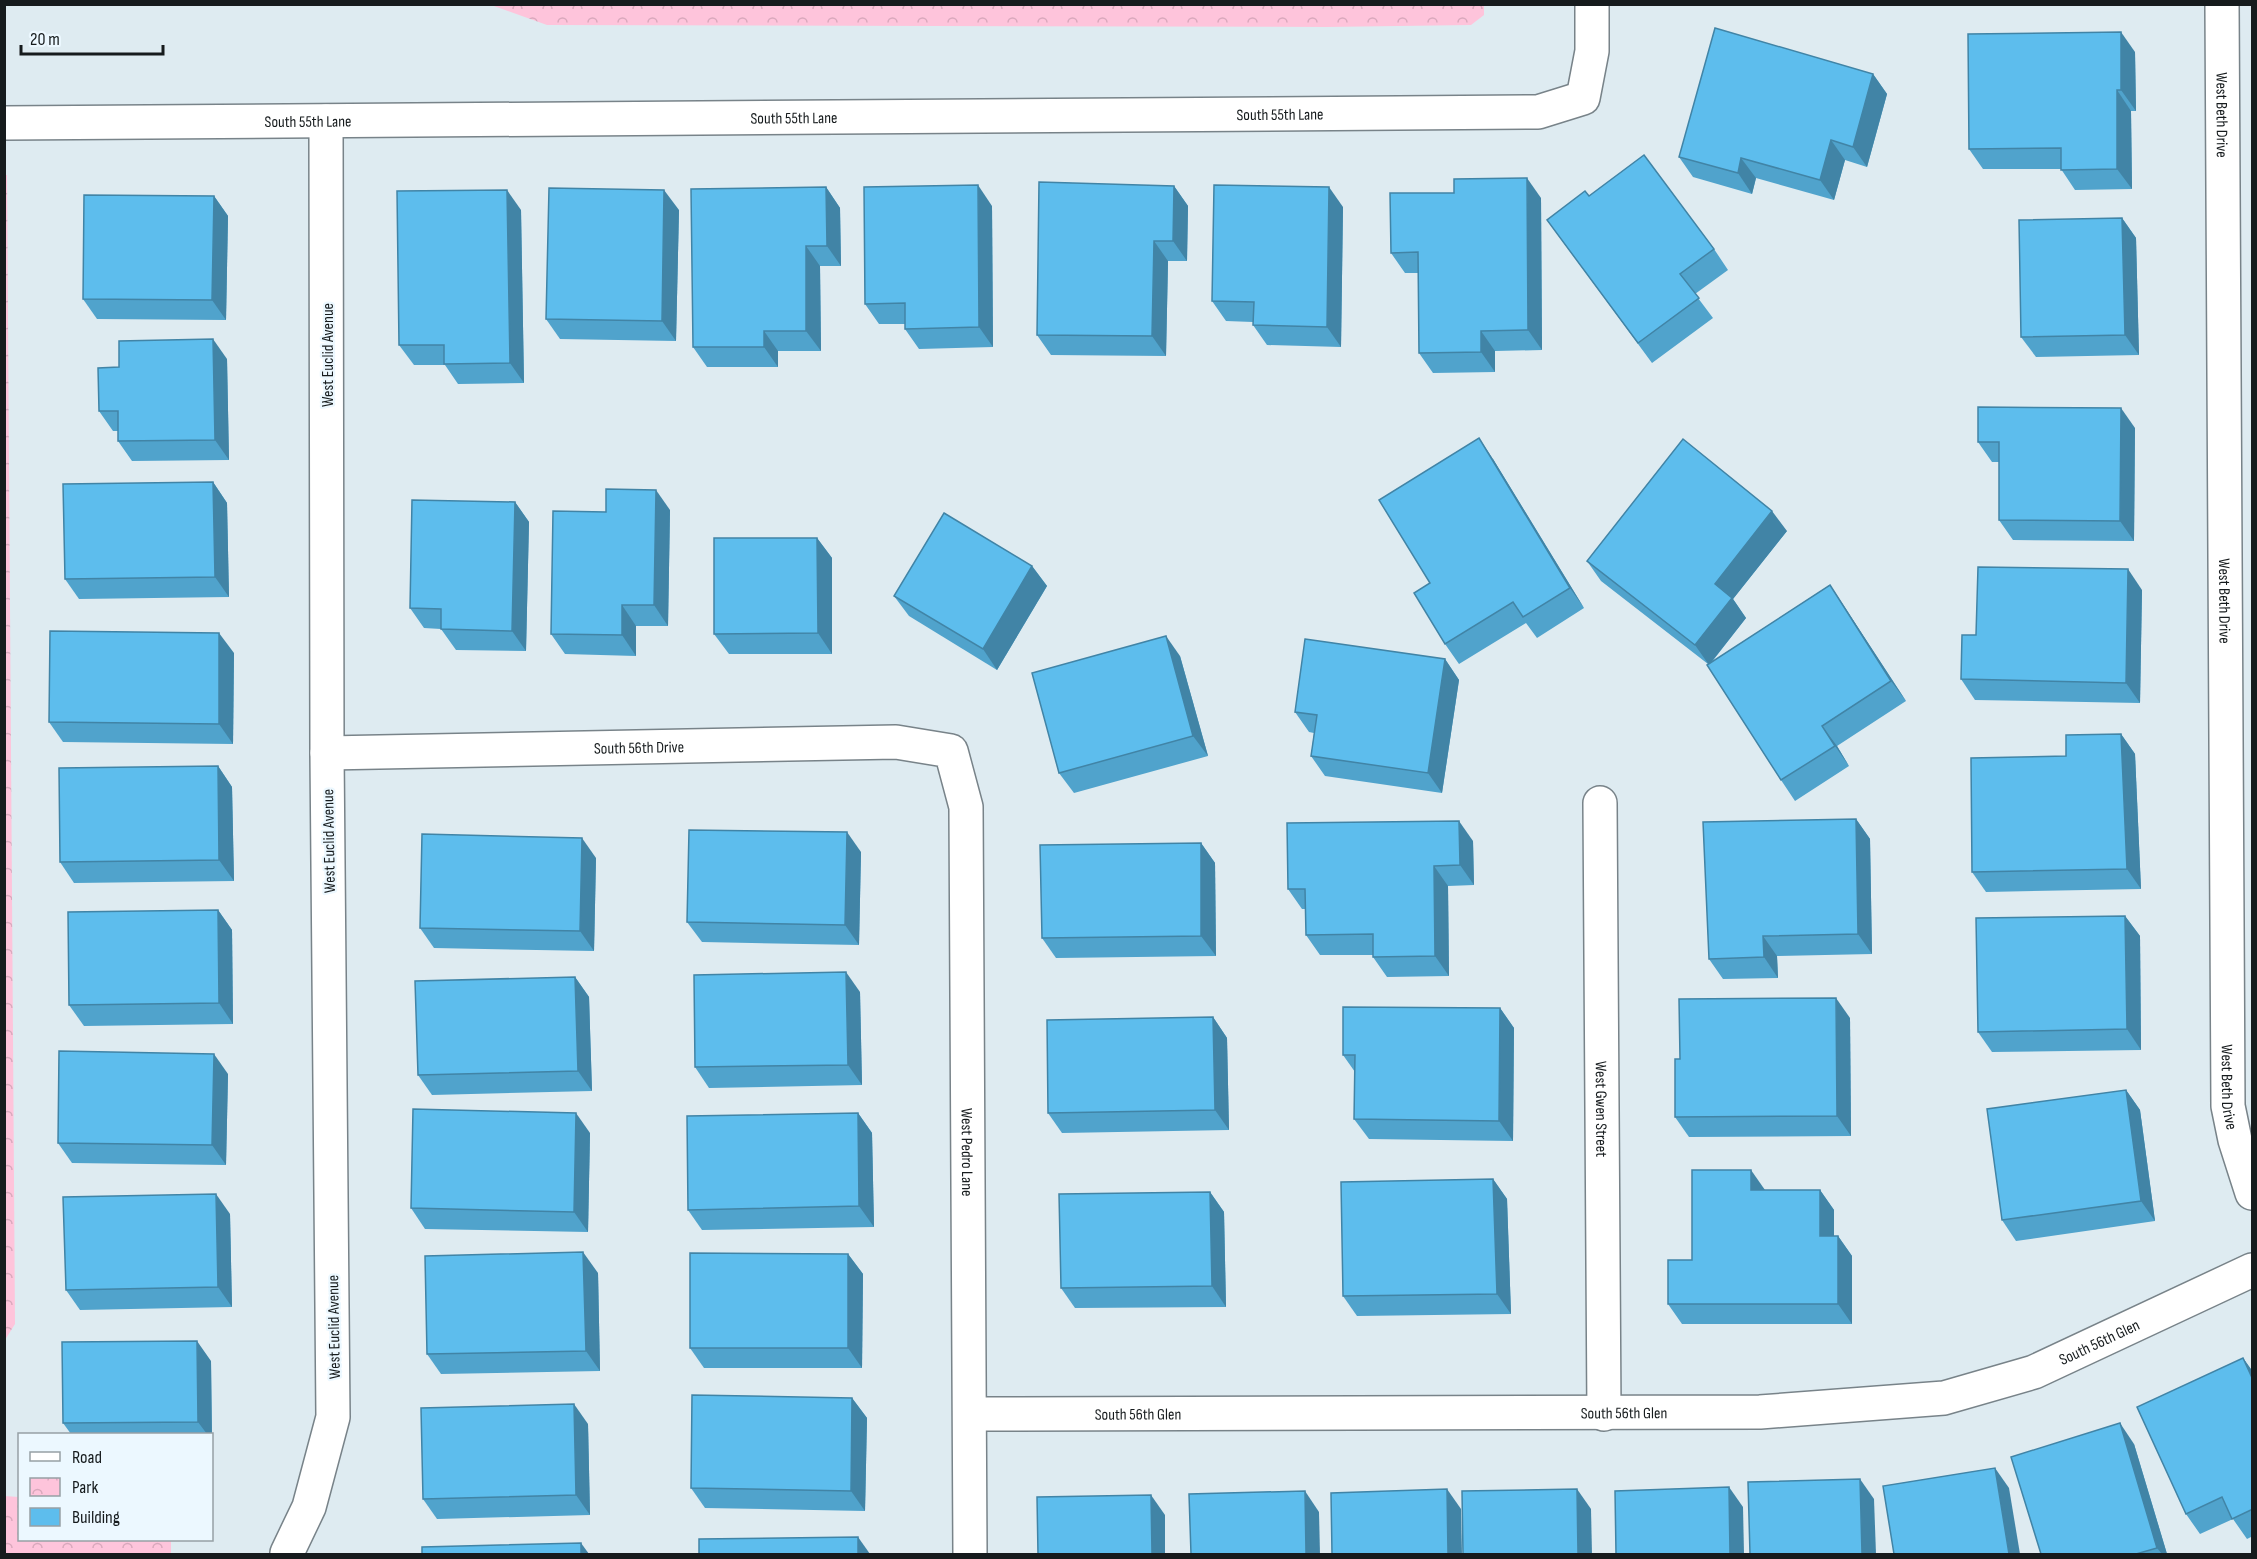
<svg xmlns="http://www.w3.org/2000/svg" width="2257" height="1559" font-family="'Sofia Sans Condensed',sans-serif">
<defs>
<pattern id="park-crowns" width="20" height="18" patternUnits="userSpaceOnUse" patternTransform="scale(1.5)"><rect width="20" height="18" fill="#fec4db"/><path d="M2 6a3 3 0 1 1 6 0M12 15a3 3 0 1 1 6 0" fill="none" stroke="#d9a8bc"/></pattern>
</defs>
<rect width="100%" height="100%" fill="#deebf1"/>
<g fill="url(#park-crowns)">
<path d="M1484 5V15L1471 25 1326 27 547 25 491 5Z"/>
<path d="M5 175H7L15 1324 5 1340Z"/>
<path d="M4 1496 19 1497 20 1540H171V1554H5Z"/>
</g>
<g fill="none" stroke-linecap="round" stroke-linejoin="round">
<g stroke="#788389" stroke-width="36">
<g id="street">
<path id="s1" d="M2222 4 2228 1106 2235 1140 2252 1193"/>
<path id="s2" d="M4 123 1538 112 1583 98 1592 51V4"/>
<path id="s3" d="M327 753 896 742 951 751 966 807 970 1554"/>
<path id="s4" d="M1600 803 1604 1414"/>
<path id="s5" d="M970 1414 1760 1412 1944 1398 2034 1372 2252 1270"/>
<path d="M287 1553 309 1507 333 1417 327 753 326 121"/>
</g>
</g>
<use href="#street" stroke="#fff" stroke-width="33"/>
</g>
<g fill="#50a3cc">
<path d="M2135 52 2136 111H2131L2132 189 2075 190 2061 169H1983L1969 149Z"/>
<path d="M1873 74 1887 94 1867 167 1845 160 1834 200 1756 178 1752 194 1693 177 1679 157Z"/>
<path d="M1174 186 1188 206 1187 261H1168L1166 356 1051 355 1037 335Z"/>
<path d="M826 187 840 208 841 266H820L821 351H778V367H707L693 347Z"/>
<path d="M214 196 228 216 226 320 97 319 83 299Z"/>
<path d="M1589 196 1714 249 1728 270 1695 294 1713 318 1652 363 1547 220Z"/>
<path d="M1541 198 1542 350 1495 351V372L1433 373 1419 353 1418 273H1405L1391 253Z"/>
<path d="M992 206 993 347 919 349 905 329V324H879L865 304Z"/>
<path d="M1343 207 1341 347 1267 345 1253 325V322L1226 321 1212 301Z"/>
<path d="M521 210 524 383 458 384 445 365H414L399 345Z"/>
<path d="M679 210 676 341 560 339 546 319Z"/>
<path d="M2122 218 2136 238 2139 355 2036 357 2021 337Z"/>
<path d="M227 359 229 460 132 461 118 441V431H113L99 411 119 367Z"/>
<path d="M2135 428 2134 541 2013 540 1999 520V462H1992L1978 442Z"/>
<path d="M1493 459 1584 608 1537 638 1526 623 1459 664 1445 644Z"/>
<path d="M213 482 227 503 229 597 79 599 65 579Z"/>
<path d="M515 502 529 522 526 651 456 650 441 629 424 628 410 608Z"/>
<path d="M670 510 668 626H636V656L565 654 551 634 606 512Z"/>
<path d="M1787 531 1733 599 1746 618 1711 663 1830 585 1906 701 1837 746 1849 766 1795 801 1781 780 1708 664 1601 581 1587 561Z"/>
<path d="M817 538 832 558V654H729L714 634Z"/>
<path d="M1032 566 1047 586 997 670 909 616 894 596Z"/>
<path d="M2142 590 2140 703 1975 700 1961 679Z"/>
<path d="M234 653 233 744 63 742 49 722Z"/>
<path d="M1180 656 1208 756 1074 793 1059 773Z"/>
<path d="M1445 659 1459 680 1442 793 1325 776 1311 756 1314 733 1309 732 1295 712Z"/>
<path d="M2121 734 2135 754 2141 889 1986 892 1972 872 2066 756Z"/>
<path d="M218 766 232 787 234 881 74 883 60 862Z"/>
<path d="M1856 819 1870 839 1872 954 1777 956 1778 978 1723 979 1709 959Z"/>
<path d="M1473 841 1474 885 1448 886 1449 976 1387 977 1373 957V955H1320L1306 935V909H1302L1288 889Z"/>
<path d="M1201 843 1215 863 1216 956 1056 958 1042 938Z"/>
<path d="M861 852 859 945 702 942 687 922Z"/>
<path d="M596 858 594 951 434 948 420 928Z"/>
<path d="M218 910 232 930 233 1024 84 1026 69 1005Z"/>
<path d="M2125 916 2140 936 2141 1050 1992 1052 1978 1032Z"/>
<path d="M575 977 589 997 592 1091 432 1095 418 1075Z"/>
<path d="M860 992 862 1085 709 1088 695 1067Z"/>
<path d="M1500 1008 1514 1028 1513 1141 1369 1139 1354 1119 1355 1072 1343 1055Z"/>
<path d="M1213 1017 1227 1038 1229 1130 1062 1133 1048 1113Z"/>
<path d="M1850 1018 1851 1136 1689 1137 1675 1117Z"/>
<path d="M228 1074 226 1165 72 1163 58 1143Z"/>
<path d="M2126 1090 2140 1110 2155 1221 2016 1241 2002 1220Z"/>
<path d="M858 1113 872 1133 874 1227 702 1230 688 1210Z"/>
<path d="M590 1133 588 1232 425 1229 411 1208Z"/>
<path d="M1493 1179 1507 1199 1511 1314 1357 1316 1343 1296Z"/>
<path d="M1765 1190H1820L1834 1210V1236H1838L1852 1256V1324H1682L1668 1304 1692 1260Z"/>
<path d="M1210 1192 1224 1212 1226 1307 1075 1308 1061 1288Z"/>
<path d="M230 1214 232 1307 80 1310 66 1290Z"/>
<path d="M848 1254 863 1274 862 1368H704L690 1348Z"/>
<path d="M598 1273 600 1371 441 1374 427 1354Z"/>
<path d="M2243 1358 2253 1372V1536L2247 1539 2233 1519 2200 1534 2186 1514Z"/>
<path d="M211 1361 212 1442V1434H71L63 1423Z"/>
<path d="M852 1398 867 1418 865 1511 705 1508 691 1488Z"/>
<path d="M588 1424 590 1515 437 1519 423 1499Z"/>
<path d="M2134 1444 2167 1554H2041Z"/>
</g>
<g fill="#4184a6">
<path d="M2121 32 2135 52 2136 111 2121 90Z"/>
<path d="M1873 74 1887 94 1867 167 1853 147Z"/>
<path d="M2117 90 2131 111 2132 189 2117 169Z"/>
<path d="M1831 140 1845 160 1834 200 1820 180Z"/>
<path d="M1741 158 1756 178 1752 194 1738 173Z"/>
<path d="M1527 178 1541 198 1542 350 1528 330Z"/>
<path d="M978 185 992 206 993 347 979 327Z"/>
<path d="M1174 186 1188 206 1187 261 1173 241Z"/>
<path d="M826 187 840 208 841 266 827 246Z"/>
<path d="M1329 187 1343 207 1341 347 1327 327Z"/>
<path d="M507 190 521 210 524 383 510 363Z"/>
<path d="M664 190 679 210 676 341 662 321Z"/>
<path d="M214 196 228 216 226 320 212 300Z"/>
<path d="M2122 218 2136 238 2139 355 2125 335Z"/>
<path d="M1154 241 1168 261 1166 356 1152 336Z"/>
<path d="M806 246 820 266 821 351 806 331Z"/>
<path d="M764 331 778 351V367L764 347Z"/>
<path d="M1481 331 1495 351V372L1481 352Z"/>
<path d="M213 339 227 359 229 460 215 440Z"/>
<path d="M2121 408 2135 428 2134 541 2120 521Z"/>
<path d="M1479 438 1493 459 1584 608 1570 588Z"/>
<path d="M213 482 227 503 229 597 215 577Z"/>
<path d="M656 490 670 510 668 626 654 605Z"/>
<path d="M515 502 529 522 526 651 512 631Z"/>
<path d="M1772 511 1787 531 1733 599 1746 618 1709 665 1695 645 1715 584Z"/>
<path d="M817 538 832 558V654L818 633Z"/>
<path d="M1032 566 1047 586 997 670 983 649Z"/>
<path d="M2128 569 2142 590 2140 703 2126 683Z"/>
<path d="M1830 585 1844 606 1906 701 1891 681Z"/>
<path d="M622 605 636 626V656L622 635Z"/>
<path d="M219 633 234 653 233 744 219 724Z"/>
<path d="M1166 636 1180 656 1208 756 1193 736Z"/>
<path d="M1445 659 1459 680 1442 793 1428 773Z"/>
<path d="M1822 726 1837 746 1849 766 1835 746Z"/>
<path d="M2121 734 2135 754 2141 889 2127 869Z"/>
<path d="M218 766 232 787 234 881 219 860Z"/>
<path d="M1856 819 1870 839 1872 954 1858 934Z"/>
<path d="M1459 821 1473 841 1474 885 1460 865Z"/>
<path d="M847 832 861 852 859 945 845 925Z"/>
<path d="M582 838 596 858 594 951 580 931Z"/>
<path d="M1201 843 1215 863 1216 956 1201 936Z"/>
<path d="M1434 866 1448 886 1449 976 1435 956Z"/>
<path d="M218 910 232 930 233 1024 219 1003Z"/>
<path d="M2125 916 2140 936 2141 1050 2127 1029Z"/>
<path d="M1763 936 1777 956 1778 978 1764 957Z"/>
<path d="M846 972 860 992 862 1085 848 1065Z"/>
<path d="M575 977 589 997 592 1091 578 1071Z"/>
<path d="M1836 998 1850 1018 1851 1136 1837 1116Z"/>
<path d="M1500 1008 1514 1028 1513 1141 1499 1121Z"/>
<path d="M1213 1017 1227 1038 1229 1130 1215 1110Z"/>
<path d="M214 1054 228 1074 226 1165 212 1145Z"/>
<path d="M2126 1090 2140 1110 2155 1221 2141 1201Z"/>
<path d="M576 1113 590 1133 588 1232 574 1212Z"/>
<path d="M858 1113 872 1133 874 1227 859 1206Z"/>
<path d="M1751 1170 1765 1190H1751Z"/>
<path d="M1493 1179 1507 1199 1511 1314 1497 1294Z"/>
<path d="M1820 1190 1834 1210V1256L1820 1236Z"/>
<path d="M1210 1192 1224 1212 1226 1307 1212 1286Z"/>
<path d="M216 1194 230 1214 232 1307 218 1287Z"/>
<path d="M1838 1236 1852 1256V1324L1838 1304Z"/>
<path d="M583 1252 598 1273 600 1371 586 1351Z"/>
<path d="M848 1254 863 1274 862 1368 848 1348Z"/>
<path d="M197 1341 211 1361 212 1442V1434H207L198 1422Z"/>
<path d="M2243 1358 2253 1372V1380Z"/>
<path d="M852 1398 867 1418 865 1511 851 1491Z"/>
<path d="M574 1404 588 1424 590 1515 576 1495Z"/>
<path d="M2120 1423 2134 1444 2167 1554H2162L2157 1548Z"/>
<path d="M1995 1468 2009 1488 2020 1554H2009Z"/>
<path d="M1860 1479 1874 1499 1876 1554H1862Z"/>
<path d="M1729 1487 1743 1507 1744 1554H1730Z"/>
<path d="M1447 1489 1461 1509 1462 1554H1448Z"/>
<path d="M1577 1489 1591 1509 1592 1554H1578Z"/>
<path d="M1305 1491 1319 1512 1320 1554H1306Z"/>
<path d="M1151 1495 1165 1515V1554H1152Z"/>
<path d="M858 1537 870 1554H858Z"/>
<path d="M581 1543 589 1554H581Z"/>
</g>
<g fill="#5dbded" stroke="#4184a6" stroke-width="1.5">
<path d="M1715 28 1873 74 1853 147 1831 140 1820 180 1741 158 1738 173 1679 157Z"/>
<path d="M2121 32V90H2117V169L2061 170V148L1969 149 1968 34Z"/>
<path d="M1644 155 1714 249 1680 274 1699 298 1638 343 1547 220 1585 191 1589 196Z"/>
<path d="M1527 178 1528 330 1481 331V352L1419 353 1418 252 1391 253 1390 193H1454V179Z"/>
<path d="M1039 182 1174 186 1173 241H1154L1152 336 1037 335Z"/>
<path d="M978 185 979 327 905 329V303L865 304 864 187Z"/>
<path d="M1214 185 1329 187 1327 327 1253 325 1254 302 1212 301Z"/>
<path d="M826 187 827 246H806V331H764V347H693L691 189Z"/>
<path d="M549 188 664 190 662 321 546 319Z"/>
<path d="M507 190 510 363 444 364V345H399L397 191Z"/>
<path d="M84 195 214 196 212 300 83 299Z"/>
<path d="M2122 218 2125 335 2021 337 2019 220Z"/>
<path d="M213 339 215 440 118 441V411H99L98 368 119 367V341Z"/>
<path d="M1978 407 2121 408 2120 521 1999 520V442H1978Z"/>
<path d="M1479 438 1570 588 1523 617 1513 602 1445 644 1414 593 1430 583 1379 500Z"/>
<path d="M1683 439 1772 511 1715 584 1732 598 1695 645 1587 561Z"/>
<path d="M213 482 215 577 65 579 63 484Z"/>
<path d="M606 489 656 490 654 605H622V635L551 634 553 511 606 512Z"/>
<path d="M412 500 515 502 512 631 441 629V609L410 608Z"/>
<path d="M944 513 1032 566 983 649 894 596Z"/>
<path d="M714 538H817L818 633 714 634Z"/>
<path d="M1978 567 2128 569 2126 683 1961 679 1962 635H1976Z"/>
<path d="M1830 585 1891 681 1822 726 1835 746 1781 780 1707 665Z"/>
<path d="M50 631 219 633V724L49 722Z"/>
<path d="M1166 636 1193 736 1059 773 1032 673Z"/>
<path d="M1305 639 1445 659 1428 773 1311 756 1317 715 1295 712Z"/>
<path d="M2121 734 2127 869 1972 872 1971 758 2066 756V735Z"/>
<path d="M218 766 219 860 60 862 59 768Z"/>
<path d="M1856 819 1858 934 1763 936 1764 957 1709 959 1703 822Z"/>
<path d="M1459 821 1460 865 1434 866 1435 956 1373 957V934L1306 935 1305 889H1288L1287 823Z"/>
<path d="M689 830 847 832 845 925 687 922Z"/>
<path d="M422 834 582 838 580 931 420 928Z"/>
<path d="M1201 843V936L1042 938 1040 845Z"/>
<path d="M218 910 219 1003 69 1005 68 912Z"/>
<path d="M2125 916 2127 1029 1978 1032 1976 918Z"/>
<path d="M846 972 848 1065 695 1067 694 975Z"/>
<path d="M575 977 578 1071 418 1075 415 981Z"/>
<path d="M1836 998 1837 1116 1675 1117V1059H1680L1679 999Z"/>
<path d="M1343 1007 1500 1008 1499 1121 1354 1119 1355 1055H1343Z"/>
<path d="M1213 1017 1215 1110 1048 1113 1047 1020Z"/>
<path d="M59 1051 214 1054 212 1145 58 1143Z"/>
<path d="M2126 1090 2141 1201 2002 1220 1987 1109Z"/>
<path d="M413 1109 576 1113 574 1212 411 1208Z"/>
<path d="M858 1113 859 1206 688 1210 687 1116Z"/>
<path d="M1692 1170H1751V1190H1820V1236H1838V1304H1668V1260H1692Z"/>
<path d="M1493 1179 1497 1294 1343 1296 1341 1182Z"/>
<path d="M1210 1192 1212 1286 1061 1288 1059 1194Z"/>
<path d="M216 1194 218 1287 66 1290 63 1197Z"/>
<path d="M583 1252 586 1351 427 1354 425 1256Z"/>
<path d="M690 1253 848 1254V1348H690Z"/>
<path d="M197 1341 198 1422 63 1423 62 1342Z"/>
<path d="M2243 1358 2253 1380V1509L2232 1519 2222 1497 2186 1514 2137 1407Z"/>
<path d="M692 1395 852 1398 851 1491 691 1488Z"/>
<path d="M574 1404 576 1495 423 1499 421 1408Z"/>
<path d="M2120 1423 2157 1548 2136 1554H2041L2011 1457Z"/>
<path d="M1995 1468 2009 1554H1894L1883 1486Z"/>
<path d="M1860 1479 1862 1554H1750L1748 1482Z"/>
<path d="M1729 1487 1730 1554H1616L1615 1491Z"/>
<path d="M1447 1489 1448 1554H1332L1331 1493Z"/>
<path d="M1577 1489 1578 1554H1463L1462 1491Z"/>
<path d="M1305 1491 1306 1554H1191L1189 1494Z"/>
<path d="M1151 1495 1152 1554H1038L1037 1497Z"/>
<path d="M858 1537V1554H699V1539Z"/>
<path d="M581 1543V1554H422V1547Z"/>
</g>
<g text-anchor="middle" stroke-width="4.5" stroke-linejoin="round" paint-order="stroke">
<g font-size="16" fill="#161b1d" stroke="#ecf8ff">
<text dy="6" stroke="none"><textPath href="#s1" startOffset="111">West Beth Drive</textPath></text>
<text dy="6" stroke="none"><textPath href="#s2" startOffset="1276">South 55th Lane</textPath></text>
<text dy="6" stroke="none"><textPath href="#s2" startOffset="790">South 55th Lane</textPath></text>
<text dy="6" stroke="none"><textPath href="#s2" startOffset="304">South 55th Lane</textPath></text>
<text transform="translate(327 355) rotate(-90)" y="6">West Euclid Avenue</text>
<text dy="6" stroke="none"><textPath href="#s1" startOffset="597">West Beth Drive</textPath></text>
<text dy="6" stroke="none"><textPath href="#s3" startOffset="312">South 56th Drive</textPath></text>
<text transform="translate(328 841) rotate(-91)" y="6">West Euclid Avenue</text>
<text dy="6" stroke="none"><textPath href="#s1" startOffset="1083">West Beth Drive</textPath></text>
<text dy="6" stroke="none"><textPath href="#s4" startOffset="306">West Gwen Street</textPath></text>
<text dy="6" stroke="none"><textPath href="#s3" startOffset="1028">West Pedro Lane</textPath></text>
<text transform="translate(333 1327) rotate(-91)" y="6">West Euclid Avenue</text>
<text dy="6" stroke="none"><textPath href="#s5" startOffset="1140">South 56th Glen</textPath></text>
<text dy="6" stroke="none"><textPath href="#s5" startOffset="168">South 56th Glen</textPath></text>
<text dy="6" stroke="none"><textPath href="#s5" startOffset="654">South 56th Glen</textPath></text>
</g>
</g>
<rect width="2257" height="1559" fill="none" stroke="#161b1d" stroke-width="12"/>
<rect x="18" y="1433" width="195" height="108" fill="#ecf8ff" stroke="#96a0a5" stroke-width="1.5"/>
<rect x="30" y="1452" width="30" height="9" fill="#ffffff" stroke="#96a0a5" stroke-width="1.5"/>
<text x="72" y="1463" font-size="18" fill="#161b1d">Road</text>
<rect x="30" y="1478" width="30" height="18" fill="url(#park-crowns)" stroke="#96a0a5" stroke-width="1.5"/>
<text x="72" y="1493" font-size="18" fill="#161b1d">Park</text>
<rect x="30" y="1508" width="30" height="18" fill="#5dbded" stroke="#96a0a5" stroke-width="1.5"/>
<text x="72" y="1523" font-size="18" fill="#161b1d">Building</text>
<path d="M21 45v9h142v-9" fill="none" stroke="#161b1d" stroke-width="3"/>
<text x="30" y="45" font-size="18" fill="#161b1d" stroke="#ecf8ff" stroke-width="4.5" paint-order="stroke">20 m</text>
</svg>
